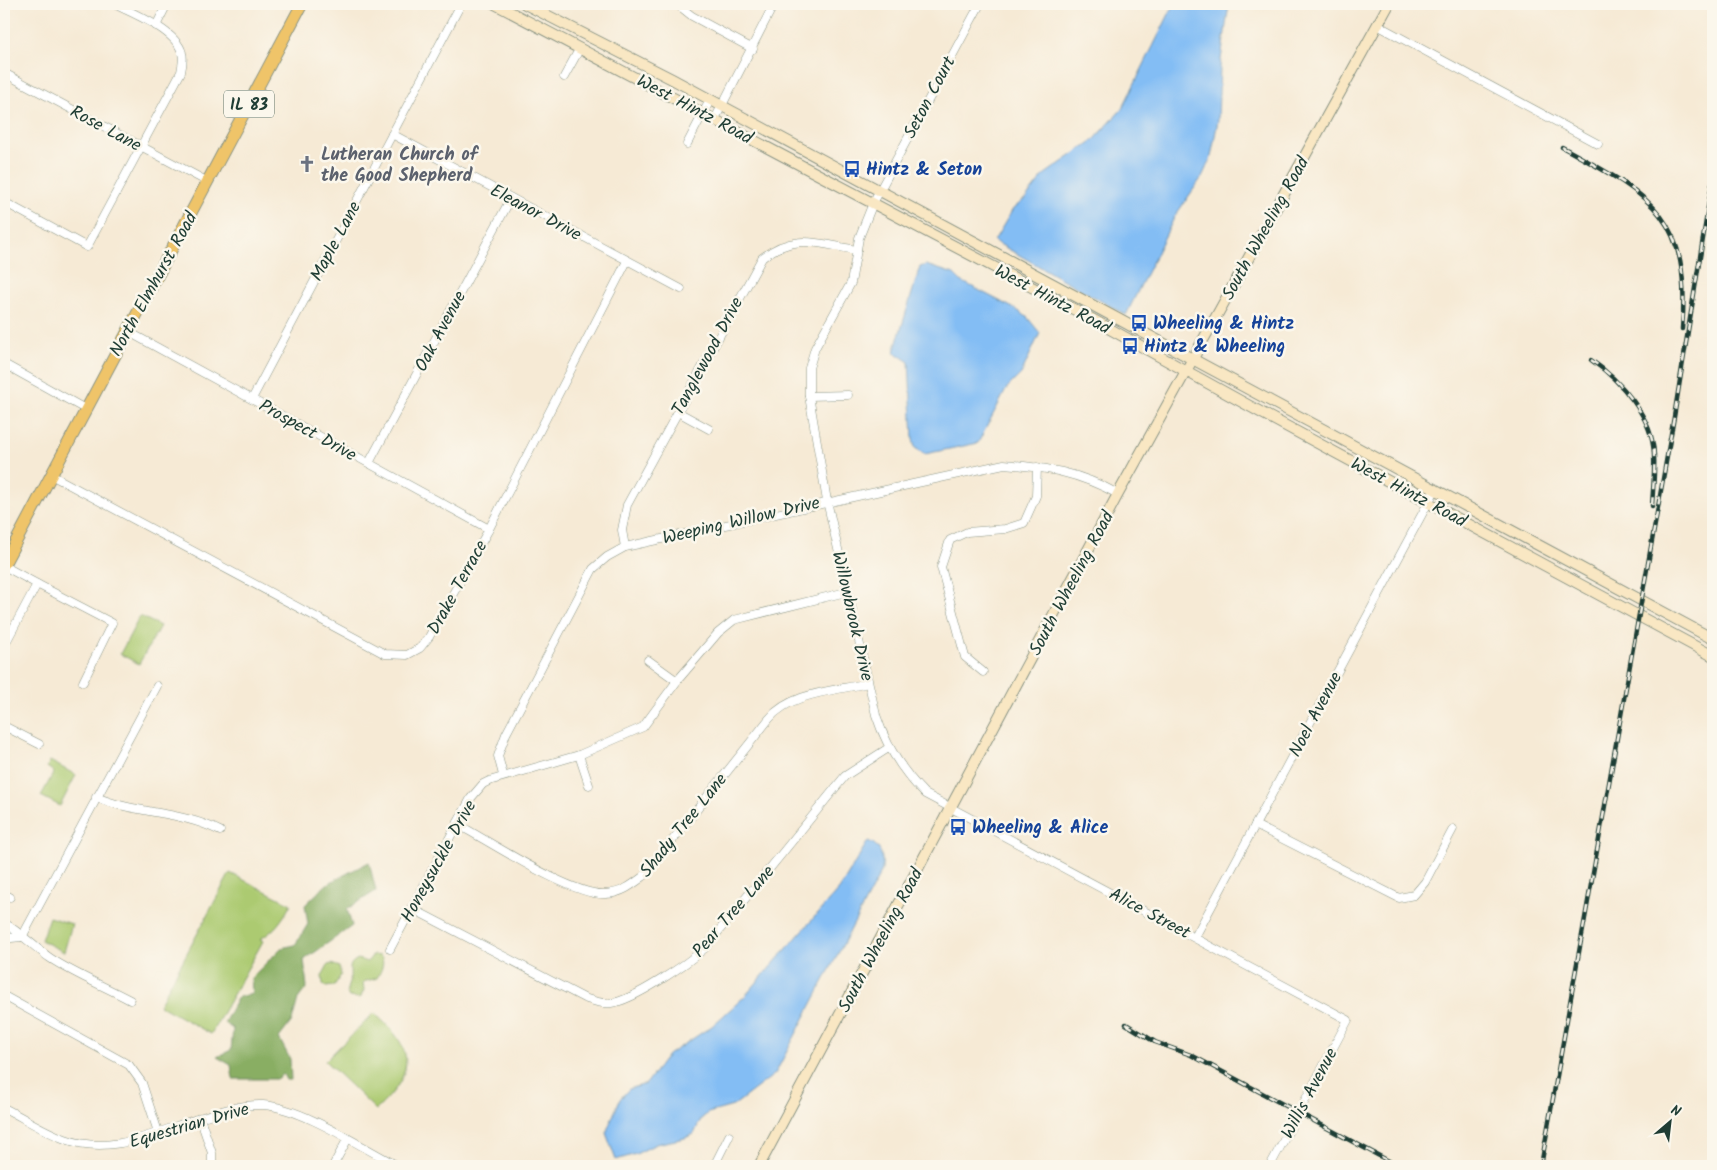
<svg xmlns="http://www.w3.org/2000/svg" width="1717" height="1170" font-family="Kalam,sans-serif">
<rect width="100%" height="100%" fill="#fbf7ec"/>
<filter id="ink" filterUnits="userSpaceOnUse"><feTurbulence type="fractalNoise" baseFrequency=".02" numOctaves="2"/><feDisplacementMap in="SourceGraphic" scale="10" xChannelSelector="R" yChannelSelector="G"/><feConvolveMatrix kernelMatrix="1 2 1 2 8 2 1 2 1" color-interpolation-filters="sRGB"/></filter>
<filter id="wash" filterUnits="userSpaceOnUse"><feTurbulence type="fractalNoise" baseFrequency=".0096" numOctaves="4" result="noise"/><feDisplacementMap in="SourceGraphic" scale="20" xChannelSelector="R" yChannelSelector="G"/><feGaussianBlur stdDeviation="1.12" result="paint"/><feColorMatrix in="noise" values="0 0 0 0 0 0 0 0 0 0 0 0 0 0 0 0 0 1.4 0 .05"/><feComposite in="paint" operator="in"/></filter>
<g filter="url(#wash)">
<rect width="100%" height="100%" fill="#f6ead5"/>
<g fill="#acca71" stroke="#668452">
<path d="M140 616 160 626 139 664 120 654Z"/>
<path d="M50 761 76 775 60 806 41 796 54 772 47 767Z"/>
<path d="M230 873 291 904C283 919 275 931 260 939L263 941 211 1034 159 1005Z"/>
<path d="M49 917 72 924 64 952 41 940Z"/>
<path d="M373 955 380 956C386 962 381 971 377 978L363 982 364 990 360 998 349 997C344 989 350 985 350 977 351 969 347 964 358 959L367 962Z"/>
<path d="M332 964 339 967 341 975 334 986 326 987 323 984 322 976 328 965Z"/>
<path d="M374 1013C415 1048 417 1072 376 1110L325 1061Z"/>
</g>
<path fill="#89ae63" stroke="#54764c" d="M369 862 376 891 347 909 352 926 304 960 307 987 298 999 292 1021 279 1038 290 1059 291 1080H286L283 1074 276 1079H233L231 1065 217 1057 231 1050 233 1029 224 1023 238 997 252 994 251 978 281 948 295 945 308 924 305 905 327 884Z"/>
<g fill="#83bdf4" stroke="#517d94">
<path d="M1174 4H1229L1220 67 1218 120 1211 157 1202 177 1175 216 1126 315 994 241 1013 209 1026 198 1045 174 1095 139 1122 109Z"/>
<path d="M926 265 954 274 961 281 1017 310 1027 317 1040 333 1021 374 1007 388 978 443 925 454 915 448 913 439 909 362 894 352 920 267Z"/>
<path d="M868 841C882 846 883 858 882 870L775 1074 733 1106 708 1113 701 1119 694 1134 685 1138 656 1144 636 1154 616 1160 606 1133 620 1099 629 1089 646 1084 668 1055 712 1026 745 996 840 888Z"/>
</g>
</g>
<g filter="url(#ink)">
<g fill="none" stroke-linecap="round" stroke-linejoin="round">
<g stroke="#8a9484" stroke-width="9">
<g id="street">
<path d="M677 4 692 16 753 49"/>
<path d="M980 4 873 203 859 238 851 283 815 348 809 368V396L827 501 876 715C886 746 902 771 925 794L1348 1020 1270 1166"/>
<path d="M1377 25 1598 144"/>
<path d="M156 26 167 4"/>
<path d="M4 73 208 182"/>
<path d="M564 77 580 48"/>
<path d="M715 119 774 4"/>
<path d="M392 134 681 289"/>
<path d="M687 144 710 100"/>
<path d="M4 202 87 247 181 72C182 66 184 59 182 53 177 31 133 13 114 4"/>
<path d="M127 331 489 529"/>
<path d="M4 364 85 409"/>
<path d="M809 396 848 395"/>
<path d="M252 399 461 4"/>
<path d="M678 412 709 429"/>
<path d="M369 463 511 198"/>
<path d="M51 475 385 654 407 655 420 648 429 637 489 529 627 261"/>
<path d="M625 547 622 530 627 505 762 258C794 232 819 244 857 250"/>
<path d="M4 566 37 584"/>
<path d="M4 646 37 584 112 623 83 682"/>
<path d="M648 660 677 681"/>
<path d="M983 672 965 657 941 567 950 540 967 532 1005 529 1024 523 1036 496 1037 467"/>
<path d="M4 726 39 744"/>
<path d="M579 755 589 785"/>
<path d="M503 775 498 756 506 734 593 569 607 557 625 547 1004 464C1049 468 1078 472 1118 494"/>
<path d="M96 797C138 815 179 810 220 831"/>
<path d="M457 824C489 841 573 897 606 894 622 893 632 885 644 876L769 719C791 692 836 691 868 683"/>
<path d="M1255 825 1399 898 1414 895 1425 882 1453 829"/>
<path d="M4 894 10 897"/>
<path d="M411 908 584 998C593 1001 602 1004 611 1003 633 1001 688 963 705 948L845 776 890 747"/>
<path d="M4 923C20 932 34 947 50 958 74 974 104 986 130 1000"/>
<path d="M4 934 11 938 22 937"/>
<path d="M22 937 157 686"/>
<path d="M1195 937 1435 490"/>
<path d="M390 949 471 798 483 784 489 781 579 755 643 727 677 681 718 633 734 620 846 592"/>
<path d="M4 996 129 1065 142 1083 158 1132"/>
<path d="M4 1108C24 1118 43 1131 65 1139 111 1156 153 1133 197 1119 218 1112 240 1104 263 1105 301 1107 363 1148 398 1166"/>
<path d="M200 1118 212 1153V1166"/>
<path d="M333 1166 347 1140"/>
<path d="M714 1166 729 1136"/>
</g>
</g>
<g stroke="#8a9484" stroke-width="12">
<g id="secondary">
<path d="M495 4 1081 313 1273 419 1713 656"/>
<path d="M525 4 672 79 1713 639"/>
<path d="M759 1166 1118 494 1389 4"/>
</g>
</g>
<g stroke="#8a9484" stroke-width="13">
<path id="primary" d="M4 564 302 4"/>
</g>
<use href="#street" stroke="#fff" stroke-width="8"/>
<use href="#secondary" stroke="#f9e7c3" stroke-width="10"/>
<use href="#primary" stroke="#efc469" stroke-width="11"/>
<g stroke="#1f3d34" stroke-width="4.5">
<g id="rail">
<path d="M1562 147C1651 196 1692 216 1682 329"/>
<path d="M1591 360C1620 380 1653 417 1654 455 1655 471 1653 489 1652 506"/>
<path d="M1126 1024 1155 1042 1191 1055 1398 1166"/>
<path d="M1541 1166 1674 417 1713 177"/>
</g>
</g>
<use href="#rail" stroke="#fbf7ec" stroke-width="2.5" stroke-dasharray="8" stroke-linecap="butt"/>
</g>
</g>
<defs>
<g id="church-bare" transform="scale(1.35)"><path d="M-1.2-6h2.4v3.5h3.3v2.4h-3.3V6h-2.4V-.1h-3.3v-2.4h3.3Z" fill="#6b7280" stroke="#fbf7ec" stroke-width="2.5" paint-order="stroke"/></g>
<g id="bus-bare" transform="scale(1.35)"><path d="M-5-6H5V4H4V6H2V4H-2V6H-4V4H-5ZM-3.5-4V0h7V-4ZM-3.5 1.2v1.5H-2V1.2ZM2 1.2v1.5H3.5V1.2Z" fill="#1a4fb4" stroke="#fbf7ec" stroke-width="2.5" paint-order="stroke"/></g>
</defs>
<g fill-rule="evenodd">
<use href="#church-bare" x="307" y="164"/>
<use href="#bus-bare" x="852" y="169"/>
<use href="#bus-bare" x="1139" y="323"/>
<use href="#bus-bare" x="1130" y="346"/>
<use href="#bus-bare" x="958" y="827"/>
</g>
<g text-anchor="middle" stroke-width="5" stroke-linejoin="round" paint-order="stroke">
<rect fill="#fbf7ec" stroke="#61756b" stroke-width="1" x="224" y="90.5" width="50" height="27" rx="4"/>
<g font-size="16" font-weight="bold" fill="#1f3d34">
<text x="249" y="110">IL 83</text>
</g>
<g font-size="18" fill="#1f3d34" stroke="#fbf7ec">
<text transform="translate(929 97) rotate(-62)" y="6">Seton Court</text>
<text transform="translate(695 109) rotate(28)" y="6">West Hintz Road</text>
<text transform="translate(106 128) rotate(28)" y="6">Rose Lane</text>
<text transform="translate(536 212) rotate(28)" y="6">Eleanor Drive</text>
<text transform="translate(1265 228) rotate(-61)" y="6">South Wheeling Road</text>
<text transform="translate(335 241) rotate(-62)" y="6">Maple Lane</text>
<text transform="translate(153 284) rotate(-61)" y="6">North Elmhurst Road</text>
<text transform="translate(1053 299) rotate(28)" y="6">West Hintz Road</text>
<text transform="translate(440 331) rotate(-62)" y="6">Oak Avenue</text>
<text transform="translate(707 356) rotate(-62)" y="6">Tanglewood Drive</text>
<text transform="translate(308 430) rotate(29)" y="6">Prospect Drive</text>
<text transform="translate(1409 492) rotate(28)" y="6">West Hintz Road</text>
<text transform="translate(741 520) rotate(-13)" y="6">Weeping Willow Drive</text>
<text transform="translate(1071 583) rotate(-62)" y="6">South Wheeling Road</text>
<text transform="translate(457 587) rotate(-61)" y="6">Drake Terrace</text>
<text transform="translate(853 616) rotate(77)" y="6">Willowbrook Drive</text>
<text transform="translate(1315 714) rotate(-62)" y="6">Noel Avenue</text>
<text transform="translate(683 825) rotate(-51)" y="6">Shady Tree Lane</text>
<text transform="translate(438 861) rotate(-61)" y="6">Honeysuckle Drive</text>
<text transform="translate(733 911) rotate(-49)" y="6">Pear Tree Lane</text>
<text transform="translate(1150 913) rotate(28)" y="6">Alice Street</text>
<text transform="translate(880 940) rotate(-62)" y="6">South Wheeling Road</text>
<text transform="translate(1309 1093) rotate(-62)" y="6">Willis Avenue</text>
<text transform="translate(189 1125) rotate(-16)" y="6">Equestrian Drive</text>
</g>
<g font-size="18" font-weight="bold" fill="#5b616d" stroke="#fbf7ec" text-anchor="start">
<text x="321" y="160">Lutheran Church of<tspan x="321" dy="21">the Good Shepherd</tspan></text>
</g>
<g font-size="18" font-weight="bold" fill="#164399" stroke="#fbf7ec" text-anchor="start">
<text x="866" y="175">Hintz &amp; Seton</text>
<text x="1153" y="329">Wheeling &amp; Hintz</text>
<text x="1144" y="352">Hintz &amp; Wheeling</text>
<text x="972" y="833">Wheeling &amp; Alice</text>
</g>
</g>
<rect width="1717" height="1170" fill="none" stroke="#fbf7ec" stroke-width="20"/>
<g transform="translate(1670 1122) rotate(28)" stroke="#fbf7ec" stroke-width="4" paint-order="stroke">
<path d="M0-4L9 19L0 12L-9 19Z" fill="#1f3d34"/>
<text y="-8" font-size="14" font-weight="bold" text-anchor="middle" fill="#1f3d34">N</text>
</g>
</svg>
